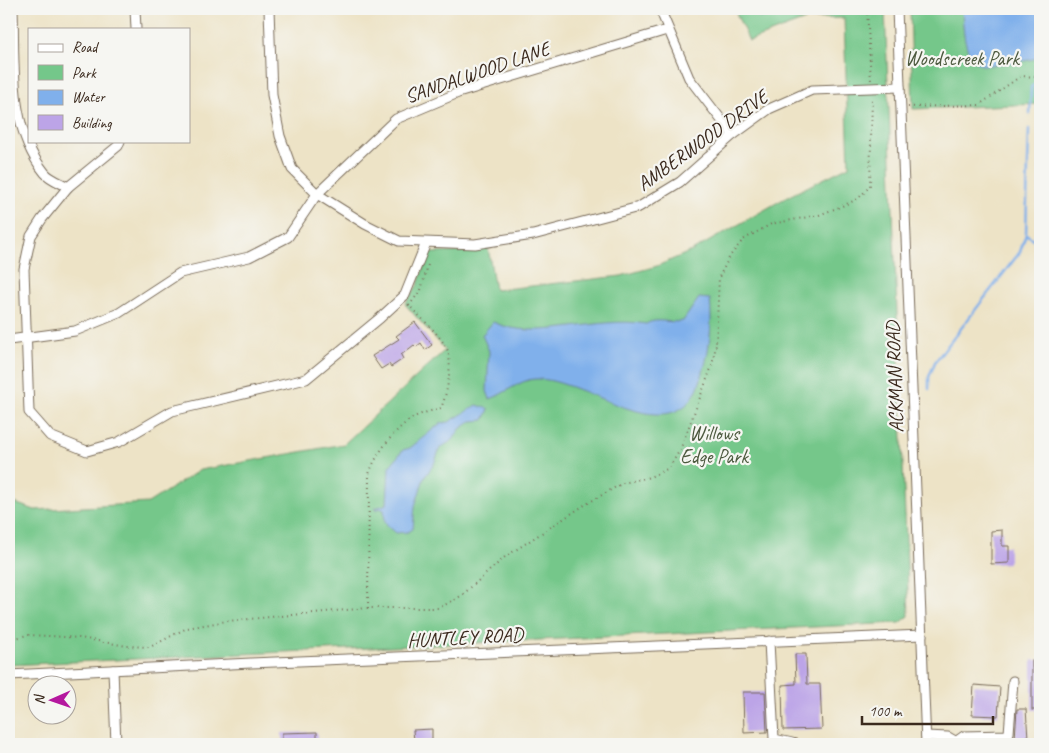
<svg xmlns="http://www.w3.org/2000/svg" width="1049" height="753" font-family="Caveat,sans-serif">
<rect width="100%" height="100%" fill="#f6f6f2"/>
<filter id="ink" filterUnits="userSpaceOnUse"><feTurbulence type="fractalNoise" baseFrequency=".02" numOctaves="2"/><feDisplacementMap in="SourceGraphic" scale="10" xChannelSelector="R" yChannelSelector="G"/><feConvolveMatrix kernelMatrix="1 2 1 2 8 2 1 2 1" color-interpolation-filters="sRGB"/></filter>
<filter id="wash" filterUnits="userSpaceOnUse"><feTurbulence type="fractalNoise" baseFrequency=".0096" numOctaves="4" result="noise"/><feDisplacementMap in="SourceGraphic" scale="20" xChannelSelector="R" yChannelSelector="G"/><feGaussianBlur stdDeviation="1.12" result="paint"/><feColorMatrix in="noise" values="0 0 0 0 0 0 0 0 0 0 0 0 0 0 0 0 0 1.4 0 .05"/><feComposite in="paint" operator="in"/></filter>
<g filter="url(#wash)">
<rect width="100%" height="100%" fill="#ede3c6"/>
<g fill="#74c78a" stroke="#587854">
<path d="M734 9H885L909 616 900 623 9 665V501L35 510 148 503 200 470 344 444 445 350 405 304 418 284 428 253 459 252 488 247 495 290 621 276 657 266 692 251 787 197 849 166 844 18 808 19 749 41Z"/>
<path d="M910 9H1040V104L913 109Z"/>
</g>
<g fill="#80b0eb" stroke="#5e6d84">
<path d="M754 9H797L759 18Z"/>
<path d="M962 9H1040V57C1029 61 1017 62 1005 63 998 64 989 66 982 65 963 62 963 23 962 9Z"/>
<path d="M699 298 710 299C713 327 709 355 700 382 675 457 583 377 535 379 519 380 505 394 490 399L487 391 489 351 482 335 493 322C538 343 597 315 646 324 656 317 671 324 683 321Z"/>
<path d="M477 405 489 409 484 420 472 421 460 429 453 440 440 448 434 464 424 478 415 506 413 529 408 532 396 533 385 523 384 510 380 508 375 510V508L387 504 389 467 403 450 410 448 441 423 449 422Z"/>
</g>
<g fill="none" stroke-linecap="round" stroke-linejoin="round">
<g stroke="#80b0eb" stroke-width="2.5">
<path d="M1030 114 1031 87 1034 85 1040 88"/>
<path d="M1026 234 1040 244"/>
<path d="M929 389V377L935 362 1020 252 1026 234 1029 129"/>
</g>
</g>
<g id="blocks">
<g fill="#bca4e7">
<path d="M415 322 432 345 425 350 421 343 416 347 414 345 401 355 403 359 391 367 389 364 381 369 372 356 399 339 396 336Z"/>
<path d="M1002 530V546H1009V563L991 564V531Z"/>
<path d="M795 654H806L807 684H820L822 729 783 730 782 685 796 684Z"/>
<rect x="1032" y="660" width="8" height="50"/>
<path d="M974 685 1000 687 998 716 972 715Z"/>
<path d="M743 692H765L767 732 744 733Z"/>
<path d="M1017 709H1026L1028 738 1015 739Z"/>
<path d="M432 729V741H414L413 730Z"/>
<path d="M317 732V744H282V733Z"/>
</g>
</g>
</g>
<g filter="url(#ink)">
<use href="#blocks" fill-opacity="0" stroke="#796b59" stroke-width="1"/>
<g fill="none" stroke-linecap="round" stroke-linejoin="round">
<g stroke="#796b59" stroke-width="11">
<g id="minor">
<path d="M13 9C15 64 8 127 45 173 50 179 61 183 68 187"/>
<path d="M135 9 136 29"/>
<path d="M269 9 272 95 280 136 292 169 317 194 365 224 399 241 475 244 533 235 639 207 680 182 733 135 769 109 812 90 900 87"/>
<path d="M660 9 689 78 733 135"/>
<path d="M897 9 926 744"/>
<path d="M120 141 118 146 68 187 42 219 31 236 24 269 29 412 50 436 87 451 119 442 172 411 306 379 380 318 405 295 426 243"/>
<path d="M9 340 75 331 119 313 180 273 249 257 288 237 317 194 396 119 458 93 667 30"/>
<path d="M769 641 774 739 797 744"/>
<path d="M113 670 116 744"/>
<path d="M9 675 251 663 922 635"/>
<path d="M926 736 948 737 960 744"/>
<path d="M957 741 964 736 1006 735 1009 733 1013 681"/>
</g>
</g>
<g stroke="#796b59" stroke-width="2" stroke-dasharray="1 4" stroke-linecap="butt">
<path d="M867 9 871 81"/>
<path d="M908 107 979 105 1021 76 1040 77"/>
<path d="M409 306 421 290 429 261"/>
<path d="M368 608 369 474C376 454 393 431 411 419 420 413 432 411 441 408 447 395 454 360 446 347 437 331 419 317 407 303"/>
<path d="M9 640 27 635 49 636 80 638 127 646 150 647 187 628 227 621 368 608H439L461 596 505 557 583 506 623 483 650 477 669 468 680 450 712 366 716 345 719 277 730 256 743 240 771 224 819 215 842 206 858 199 870 186 872 96"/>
</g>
<use href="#minor" stroke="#fff" stroke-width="9"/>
</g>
</g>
<g text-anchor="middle" stroke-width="4.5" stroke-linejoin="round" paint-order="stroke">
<g font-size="20" fill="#4c593e" stroke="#f6f6f2">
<text x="962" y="65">Woodscreek Park</text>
<text x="714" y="440">Willows<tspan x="714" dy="23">Edge Park</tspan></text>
</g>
<g font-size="20" fill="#3b2a1e" stroke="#f6f6f2">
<text transform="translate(477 72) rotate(-19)" y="7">SANDALWOOD LANE</text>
<text transform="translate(702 140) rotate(-36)" y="7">AMBERWOOD DRIVE</text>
<text transform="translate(894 377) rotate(-92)" y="7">ACKMAN ROAD</text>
<text transform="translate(465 637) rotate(-3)" y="7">HUNTLEY ROAD</text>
</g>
</g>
<rect width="1049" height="753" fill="none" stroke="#f6f6f2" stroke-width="30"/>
<rect x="28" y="28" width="162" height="115" fill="#f6f6f2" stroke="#aba49d"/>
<rect x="38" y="44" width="25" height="8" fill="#ffffff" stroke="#aba49d"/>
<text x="72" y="52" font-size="15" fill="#3b2a1e">Road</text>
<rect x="38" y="65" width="25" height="15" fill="#74c78a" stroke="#aba49d"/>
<text x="72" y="78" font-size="15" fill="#3b2a1e">Park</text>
<rect x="38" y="90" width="25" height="15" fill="#80b0eb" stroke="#aba49d"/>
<text x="72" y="102" font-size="15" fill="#3b2a1e">Water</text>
<rect x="38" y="115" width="25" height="15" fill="#bca4e7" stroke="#aba49d"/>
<text x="72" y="128" font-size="15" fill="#3b2a1e">Building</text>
<g transform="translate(52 700) rotate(268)"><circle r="24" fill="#f6f6f2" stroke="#aba49d"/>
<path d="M0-4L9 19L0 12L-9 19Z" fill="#b5179e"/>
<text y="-8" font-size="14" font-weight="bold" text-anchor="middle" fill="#3b2a1e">N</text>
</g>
<path d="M862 716v8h131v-8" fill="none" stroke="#3b2a1e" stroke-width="2.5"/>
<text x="869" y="716" font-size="15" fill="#3b2a1e" stroke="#f6f6f2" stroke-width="4" paint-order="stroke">100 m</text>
</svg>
